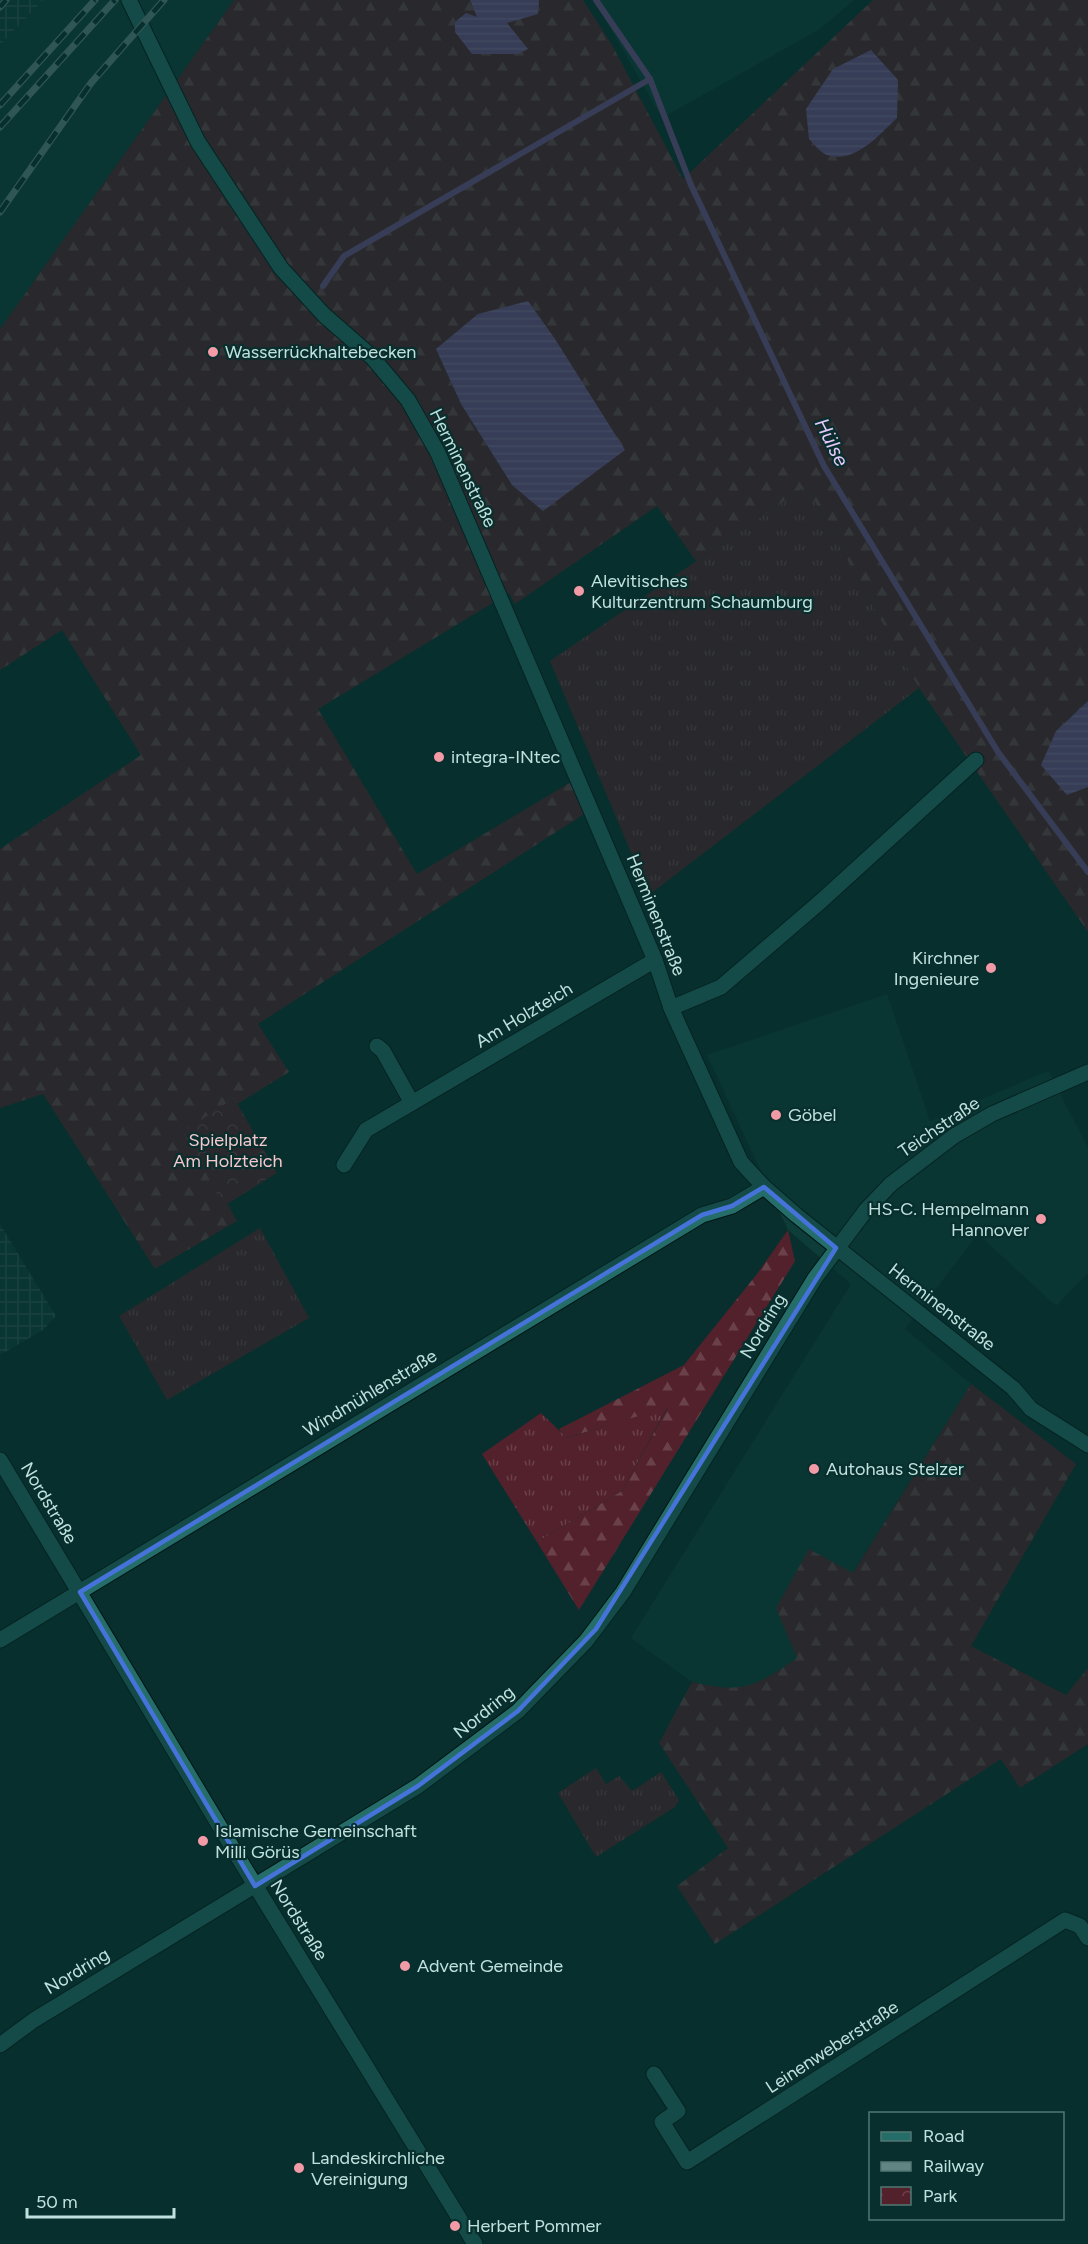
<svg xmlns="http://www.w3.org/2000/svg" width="1088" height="2244" font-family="Figtree,sans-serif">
<defs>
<pattern id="industrial-grid" width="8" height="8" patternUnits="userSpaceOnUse" patternTransform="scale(1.5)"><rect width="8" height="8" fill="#0d3c39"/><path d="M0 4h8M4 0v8" fill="none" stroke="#2e5855"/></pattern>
<pattern id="grass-tufts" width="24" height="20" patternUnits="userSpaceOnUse" patternTransform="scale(1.5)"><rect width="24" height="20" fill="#53212b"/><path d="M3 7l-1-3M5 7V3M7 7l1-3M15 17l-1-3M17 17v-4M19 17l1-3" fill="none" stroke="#6a4149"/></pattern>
<pattern id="forest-firs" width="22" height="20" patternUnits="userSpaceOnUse" patternTransform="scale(1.5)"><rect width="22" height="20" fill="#53212b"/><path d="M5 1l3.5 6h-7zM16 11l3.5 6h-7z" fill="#6a4149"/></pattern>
<pattern id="park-crowns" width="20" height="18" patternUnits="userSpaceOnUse" patternTransform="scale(1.5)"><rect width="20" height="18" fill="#53212b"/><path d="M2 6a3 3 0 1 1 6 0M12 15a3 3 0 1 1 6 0" fill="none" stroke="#6a4149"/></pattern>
<pattern id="water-rules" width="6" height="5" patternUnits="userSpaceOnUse" patternTransform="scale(1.5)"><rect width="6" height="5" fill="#724f8b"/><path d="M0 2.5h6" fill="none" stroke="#84689b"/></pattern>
</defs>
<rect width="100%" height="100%" fill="#082f2d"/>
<g fill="#0d3c39">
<path d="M43 0H234L0 329V45Z"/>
<path d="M594 0H854L820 29 662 118Z"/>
<path d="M887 994 930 1121 1048 1071 1088 1147V1273L1056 1306 978 1234 905 1329 971 1384 852 1574 809 1549 777 1608 797 1658 762 1683 724 1690 692 1682 631 1638 851 1284 788 1230 707 1055Z"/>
</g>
<g fill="url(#industrial-grid)">
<path d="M0 0H43L0 45Z"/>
<path d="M0 1224 56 1316 43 1330 0 1355Z"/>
</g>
<g fill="url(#grass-tufts)">
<path d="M806 486 919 688 649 895 550 661Z"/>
<path d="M260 1228 309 1318 167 1400 119 1316Z"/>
<path d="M668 1406 622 1491 537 1542 482 1454 541 1413 567 1438Z"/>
<path d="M596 1768 606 1784 619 1776 632 1791 661 1772 679 1800 675 1807 596 1857 558 1793Z"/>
</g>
<g fill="url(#forest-firs)" fill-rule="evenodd">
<path d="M234 0H583L612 45 683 179 873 0H1088V701L1056 731 1067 795 1088 787V932L919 688 806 486 696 561 657 506 515 604 509 593 318 709 417 874 571 782 584 814 258 1024 289 1072 188 1135 237 1221 155 1269 43 1094 0 1108V849L141 755 62 630 0 670V329ZM436 349 512 485 461 404Z"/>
<path d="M788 1230 795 1261 579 1610 537 1542 622 1491 668 1407 566 1438 559 1429 684 1365 757 1274Z"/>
<path d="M971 1384 1076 1464 971 1646 1066 1695 1088 1668V1744L1020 1788 1001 1759 715 1944 677 1886 728 1848 659 1743 692 1682C743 1694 755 1687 797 1658L776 1608 809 1549 853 1573Z"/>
</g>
<path fill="url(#park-crowns)" d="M234 1098 277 1173 224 1206 183 1132Z"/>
<g fill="url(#water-rules)">
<path d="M470 0H539L538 14 507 23 528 49 518 54H472L455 32V22L466 13 477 17Z"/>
<path d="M871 50 898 80 897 118C879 135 855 164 827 155 821 153 814 144 809 139L806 109 833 69Z"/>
<path d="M528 301 555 339 625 450 543 511 512 485 461 404 436 349 478 314Z"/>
<path d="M1088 701V787L1067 795 1041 765 1056 731Z"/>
</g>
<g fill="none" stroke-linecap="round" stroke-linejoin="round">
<g stroke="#724f8b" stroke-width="6">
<path d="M596 0 650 79 691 185 824 466 998 752 1088 872"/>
<path d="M323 286 344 256 650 79"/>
</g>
<g stroke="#011514" stroke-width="17">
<g id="minor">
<path d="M129 0 198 142 281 268 324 315 372 357 408 400 438 453 655 960 671 1008 741 1162 764 1187 796 1215 1013 1388 1031 1409 1088 1445"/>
<path d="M671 1008 721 987 820 902 976 760"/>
<path d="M377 1046 383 1051 412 1103"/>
<path d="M344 1165 366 1130 655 960"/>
<path d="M0 1460 244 1867 475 2244"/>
<path d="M0 1640 702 1215 732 1206 764 1187"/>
<path d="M0 2045 34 2020 418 1786 518 1711 586 1641 623 1592 815 1278 866 1210 891 1184 954 1136 992 1114 1088 1072"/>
<path d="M654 2074 678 2111 662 2122 687 2162 1065 1920 1080 1926 1088 1938"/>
</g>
</g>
<use href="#minor" stroke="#246d69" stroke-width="15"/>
<g stroke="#618583" stroke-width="7">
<g id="rail">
<path d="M0 7 6 0"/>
<path d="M0 105 95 0"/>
<path d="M0 127 115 0"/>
<path d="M0 212 91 83 164 0"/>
</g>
</g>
<use href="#rail" stroke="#082f2d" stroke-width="4.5" stroke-dasharray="14" stroke-linecap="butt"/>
</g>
<path d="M0 0H1088V2244H0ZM764 1187 836 1248 596 1629 518 1711 418 1786 255 1886 80 1592 702 1215 732 1206Z" fill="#082f2d" fill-opacity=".55" fill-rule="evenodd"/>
<path fill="none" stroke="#4673da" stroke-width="4.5" stroke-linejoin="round" d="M764 1187 836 1248 596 1629 518 1711 418 1786 255 1886 80 1592 702 1215 732 1206Z"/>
<g fill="#f39aa7" stroke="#082f2d" stroke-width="2">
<circle cx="213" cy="352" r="6"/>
<circle cx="579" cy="591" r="6"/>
<circle cx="439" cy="757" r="6"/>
<circle cx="991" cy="968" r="6"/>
<circle cx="776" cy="1115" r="6"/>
<circle cx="1041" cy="1219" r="6"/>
<circle cx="814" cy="1469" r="6"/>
<circle cx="203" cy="1841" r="6"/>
<circle cx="405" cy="1966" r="6"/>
<circle cx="299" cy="2168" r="6"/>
<circle cx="455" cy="2226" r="6"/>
</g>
<g text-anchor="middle" stroke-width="4.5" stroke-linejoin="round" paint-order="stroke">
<g font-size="18" fill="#c0e2df" stroke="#082f2d" text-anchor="start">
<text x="225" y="358">Wasserrückhaltebecken</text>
<text x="591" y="587">Alevitisches<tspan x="591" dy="21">Kulturzentrum Schaumburg</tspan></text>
<text x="451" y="763">integra-INtec</text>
<text x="979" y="964" text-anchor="end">Kirchner<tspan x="979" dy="21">Ingenieure</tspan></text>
<text x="788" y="1121">Göbel</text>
<text x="1029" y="1215" text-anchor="end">HS-C. Hempelmann<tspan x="1029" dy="21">Hannover</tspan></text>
<text x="826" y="1475">Autohaus Stelzer</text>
<text x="215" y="1837">Islamische Gemeinschaft<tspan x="215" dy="21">Milli Görüs</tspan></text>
<text x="417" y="1972">Advent Gemeinde</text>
<text x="311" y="2164">Landeskirchliche<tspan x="311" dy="21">Vereinigung</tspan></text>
<text x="467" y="2232">Herbert Pommer</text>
</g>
<g font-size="18" fill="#c0e2df" stroke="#082f2d">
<text transform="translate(463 468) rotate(64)" y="6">Herminenstraße</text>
<text transform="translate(656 915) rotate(68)" y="6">Herminenstraße</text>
<text transform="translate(524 1015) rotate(-31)" y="6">Am Holzteich</text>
<text transform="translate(939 1127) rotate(-34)" y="6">Teichstraße</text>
<text transform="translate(942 1307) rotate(38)" y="6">Herminenstraße</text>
<text transform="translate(763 1326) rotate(-59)" y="6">Nordring</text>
<text transform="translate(370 1393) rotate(-31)" y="6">Windmühlenstraße</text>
<text transform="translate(49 1503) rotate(59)" y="6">Nordstraße</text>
<text transform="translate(484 1712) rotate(-39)" y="6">Nordring</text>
<text transform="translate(299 1920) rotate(58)" y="6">Nordstraße</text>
<text transform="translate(77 1971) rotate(-31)" y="6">Nordring</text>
<text transform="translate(832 2047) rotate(-33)" y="6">Leinenweberstraße</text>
</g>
<g font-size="18" fill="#f6c8cd" stroke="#082f2d">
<text x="228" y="1146">Spielplatz<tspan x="228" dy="21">Am Holzteich</tspan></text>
</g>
<g font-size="20" font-style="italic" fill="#e6c8fd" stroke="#082f2d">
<text transform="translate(832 442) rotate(63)" y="7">Hülse</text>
</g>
</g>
<rect x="869" y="2112" width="195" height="108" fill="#082f2d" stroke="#527774" stroke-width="1.5"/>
<rect x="881" y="2132" width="30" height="9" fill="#246d69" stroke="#527774" stroke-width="1.5"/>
<text x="923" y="2142" font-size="18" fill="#c0e2df">Road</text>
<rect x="881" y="2162" width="30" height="9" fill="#618583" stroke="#527774" stroke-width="1.5"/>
<text x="923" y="2172" font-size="18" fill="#c0e2df">Railway</text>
<rect x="881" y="2187" width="30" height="18" fill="url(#park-crowns)" stroke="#527774" stroke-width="1.5"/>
<text x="923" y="2202" font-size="18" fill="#c0e2df">Park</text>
<path d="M27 2208v9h147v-9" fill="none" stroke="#c0e2df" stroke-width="3"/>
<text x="36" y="2208" font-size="18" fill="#c0e2df" stroke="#082f2d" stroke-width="4.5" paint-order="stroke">50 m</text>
</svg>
